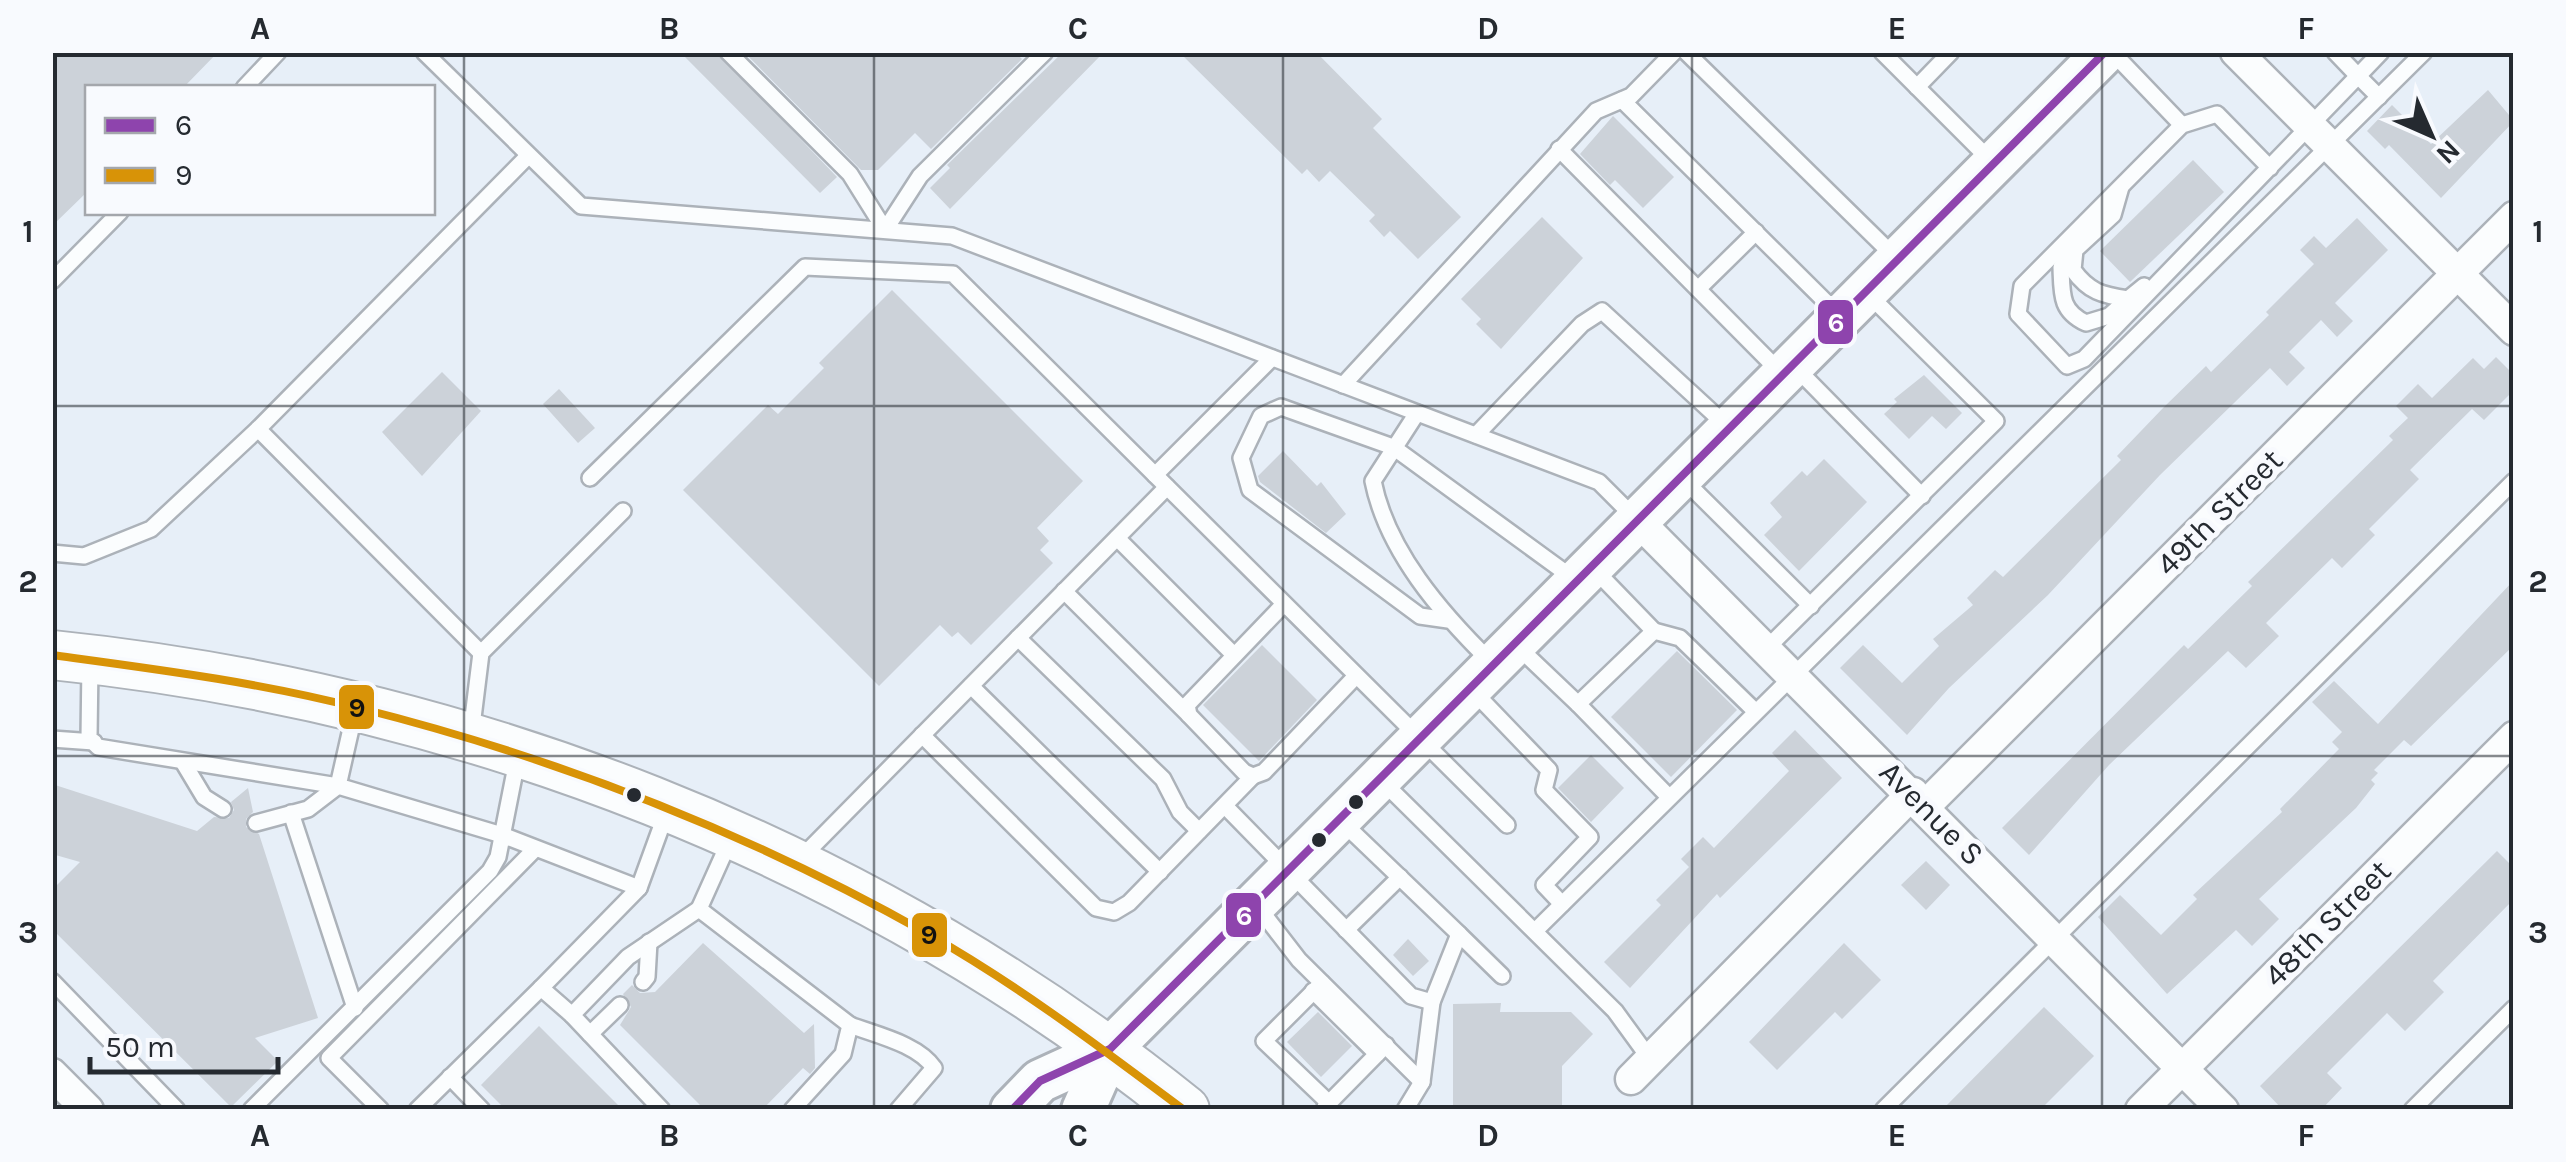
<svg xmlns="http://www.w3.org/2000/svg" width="2566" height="1162" font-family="Karla,sans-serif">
<rect width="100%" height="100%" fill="#e7eff8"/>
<g fill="#ccd2d9">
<path d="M52 52H218L183 88H88V191L52 226Z"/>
<path d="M680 52H717L837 177 820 193Z"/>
<path d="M744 52H1015L1022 59 931 149 915 133 878 170H861Z"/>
<path d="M1063 52H1104L950 209 930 188 950 168 947 165Z"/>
<path d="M1179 52H1316L1382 119 1373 128 1461 217 1418 259 1390 231 1384 237 1369 221 1375 215 1330 171 1319 182 1307 169 1302 174Z"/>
<path d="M2488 90 2514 121 2441 198 2389 145 2385 149 2367 131 2392 105 2431 144Z"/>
<path d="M1613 116 1674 177 1643 208 1615 180 1610 185 1580 154Z"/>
<path d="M2193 160 2224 192 2130 282 2100 251Z"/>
<path d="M1542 217 1583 258 1501 349 1476 324 1481 319 1461 299Z"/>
<path d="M2357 218 2388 250 2335 303 2353 321 2337 337 2321 320 2289 352 2305 368 2287 386 2270 368 2160 475 2048 595 1949 688 1907 735 1840 668 1863 645 1902 683 1939 646 1933 639 1973 605 1967 598 1995 570 2003 577 2121 460 2117 456 2164 407 2206 366 2211 372 2269 315 2266 312 2314 264 2300 250 2314 236 2326 248Z"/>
<path d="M892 290 1083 481 1037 528 1049 541 1040 550 1053 563 971 645 958 632 952 637 940 625 879 686 683 490 768 405 778 414 824 368 819 363Z"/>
<path d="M2496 357 2514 375V390L2484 420 2472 409 2410 470 2419 479 2369 529 2375 535 2342 568 2332 558 2266 623 2279 636 2246 668 2228 651 2109 765 2029 855 2002 828 2184 645 2188 649 2252 586 2248 582 2393 440 2389 436 2408 418 2396 406 2418 384 2432 398 2473 358 2484 369Z"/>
<path d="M442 372 481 411 422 476 382 432Z"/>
<path d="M1924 375 1962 413 1946 429 1932 416 1909 439 1884 414 1897 402 1894 399Z"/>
<path d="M559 389 595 428 578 443 543 404Z"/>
<path d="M1283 451 1317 486 1321 482 1346 514 1326 533 1260 482 1258 476Z"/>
<path d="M1824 459 1867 502 1799 571 1764 535 1782 517 1770 503 1802 471 1807 476Z"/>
<path d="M2514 580V645L2411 746 2404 740 2374 770 2378 773 2371 780 2375 784 2356 808 2259 899 2279 919 2252 946 2236 930 2167 994 2098 917 2120 895 2161 935 2197 899 2193 895 2282 812 2280 809 2339 749 2332 742 2342 732 2312 702 2334 681 2378 724Z"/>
<path d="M1262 645 1317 700 1259 761 1203 705Z"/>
<path d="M1677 651 1737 710 1671 777 1611 717Z"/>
<path d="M1795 730 1842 778 1720 898 1717 894 1630 988 1604 962 1661 905 1656 900 1689 867 1681 859 1703 837 1714 848 1789 771 1772 753Z"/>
<path d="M1591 755 1624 788 1591 822 1558 788Z"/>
<path d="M52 784 197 831 214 817 229 818 234 810 231 802 248 788 253 812 246 819V827L259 834 318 1018 255 1038 278 1061 231 1107 52 929V890L80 862 52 854Z"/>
<path d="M2497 851 2514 868V899L2433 981 2444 992 2405 1031 2387 1013 2327 1073 2342 1088 2321 1110H2283L2260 1086Z"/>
<path d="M1926 861 1950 885 1926 910 1901 885Z"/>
<path d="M1408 939 1429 961 1413 976 1393 955Z"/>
<path d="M703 943 804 1033 814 1024 815 1068 810 1074 803 1068 762 1110H705L620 1025 631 1007 623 994 632 985 640 993 655 992Z"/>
<path d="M1844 943 1881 980 1842 1019 1835 1012 1777 1070 1749 1042Z"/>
<path d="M1501 1003 1500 1012H1571L1593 1034 1562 1066V1110H1453V1004Z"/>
<path d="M2044 1007 2094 1056 2040 1110H1942Z"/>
<path d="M1318 1012 1352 1046 1321 1077 1287 1042Z"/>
<path d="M539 1026 623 1110H506L481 1085Z"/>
</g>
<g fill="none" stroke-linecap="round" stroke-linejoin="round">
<g stroke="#acb2b9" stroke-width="20">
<g id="service">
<path d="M424 52 581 206 952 236 1599 482 1636 519"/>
<path d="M728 52 850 174 885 230 920 176 1045 52"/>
<path d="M1686 52 1895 257"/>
<path d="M1882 52 1992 162"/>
<path d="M2112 52 2182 125"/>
<path d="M2335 52 2358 76 2381 52"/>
<path d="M1917 87 1951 52"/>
<path d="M244 88 278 52"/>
<path d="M1622 100 1838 314"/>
<path d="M1559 149 1780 372"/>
<path d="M2270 168 2217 114 2182 125 2022 286 2018 314 2067 366 2084 359 2358 76 2379 97"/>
<path d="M2121 187 2113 215 2075 250 2073 270C2089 292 2102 295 2128 299L2144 286"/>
<path d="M2075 250 2061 267C2062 294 2060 311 2086 323L2109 316 2128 299"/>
<path d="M52 281 120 212"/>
<path d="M1698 289 1756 232"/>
<path d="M1795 367 1922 496"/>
<path d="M1343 385 1596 111 1631 96 1674 52"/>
<path d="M1417 413 1373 481C1387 551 1441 613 1491 662"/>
<path d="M258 429 481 653"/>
<path d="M1476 435 1582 324 1602 311 1727 426"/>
<path d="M1155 475 1272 358"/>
<path d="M590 478 805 267 953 274 1507 825"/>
<path d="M1684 480 1811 606"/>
<path d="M1117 538 1233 654"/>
<path d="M52 553 84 556 151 529 258 429 528 156"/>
<path d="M1594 569 1654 631"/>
<path d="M1064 591 1189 715"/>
<path d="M1284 604 1187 705 1189 715 1244 772 1253 776 1264 772 1356 676"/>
<path d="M1448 620 1420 616 1250 490 1241 458 1261 416 1281 407 1393 447 1574 579"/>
<path d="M1018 638 1163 779 1180 812 1199 831"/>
<path d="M1516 645 1578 704"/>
<path d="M1766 649 1996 421 1867 293"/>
<path d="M90 663 89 738 98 747 338 786"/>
<path d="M971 686 1160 872"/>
<path d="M1473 691 1549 770 1544 790 1590 837 1544 885 1562 904"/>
<path d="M355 711 338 786 502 835 639 888 667 811"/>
<path d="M471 734 481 653 623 511"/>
<path d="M922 735 1096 908 1114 912 1129 903 1253 776"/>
<path d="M52 739 94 742"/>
<path d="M183 762 204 797 223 809"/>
<path d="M1383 782 1615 1011 1650 1059"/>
<path d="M1667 795 1578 704 1654 631 1680 638 1755 711"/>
<path d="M1225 806 1411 996 1432 1002"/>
<path d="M291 813 355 1008"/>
<path d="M1340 820 1459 934 1432 1002 1422 1082 1405 1110"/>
<path d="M256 823 308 809 338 786"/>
<path d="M730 840 699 909 850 1025 843 1054 792 1110"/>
<path d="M801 858 1167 487"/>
<path d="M1258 907 1299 960 1422 1082"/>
<path d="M1346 930 1400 877"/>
<path d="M1535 931 2424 52"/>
<path d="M1459 934 1502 976"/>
<path d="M52 981 177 1110"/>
<path d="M643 982 647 977 649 942"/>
<path d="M1322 983 1264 1041 1329 1103"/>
<path d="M1313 991 1377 1054"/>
<path d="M572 1015 541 988 639 888"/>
<path d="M850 1025C876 1035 918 1044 934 1068L898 1110"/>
<path d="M590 1034 620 1005"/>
<path d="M450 1077 482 1110"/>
<path d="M1325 1107 1386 1045"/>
<path d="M251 1110 490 871 498 857 518 756"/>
<path d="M381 1110 329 1058 535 849"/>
<path d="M417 1110 541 988"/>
<path d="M662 1110 572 1015 628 957 699 909"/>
<path d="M1883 1110 2514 481"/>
<path d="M2412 1110 2514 1008"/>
</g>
</g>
<g stroke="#acb2b9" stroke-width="35">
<g id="minor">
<path d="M2236 52 2514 330"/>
<path d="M1638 521 2223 1110"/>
<path d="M1925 806 2514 217"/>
<path d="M52 1074 88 1110"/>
<path d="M1631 1079 1913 793"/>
<path d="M2141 1110 2514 737"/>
</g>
</g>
<g stroke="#acb2b9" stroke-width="48">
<g id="secondary">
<path d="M1012 1110 1040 1081 1110 1049 2105 52"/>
<path d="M1083 1110 1110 1049"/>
</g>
</g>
<g stroke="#acb2b9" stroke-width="52">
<path id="trunk" d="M52 655C463 697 863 850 1185 1110"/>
</g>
<use href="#service" stroke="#fbfdfe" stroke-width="15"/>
<use href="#minor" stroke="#fbfdfe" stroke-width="30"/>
<use href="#secondary" stroke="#fbfdfe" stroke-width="42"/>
<use href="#trunk" stroke="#fbfdfe" stroke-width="48"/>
<g stroke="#f8fafe" stroke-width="15">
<path id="bus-1" d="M1012 1110 1040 1081 1110 1049 2105 52"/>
</g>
<g stroke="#f8fafe" stroke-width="15">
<path id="bus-2" d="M52 655C155 669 258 682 359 708 558 758 749 833 928 934 1018 985 1101 1048 1184 1110"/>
</g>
<use href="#bus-1" stroke="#8e44ad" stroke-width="8"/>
<use href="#bus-2" stroke="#d89307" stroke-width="8"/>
</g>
<path fill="none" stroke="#252a30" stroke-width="2.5" stroke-opacity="0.55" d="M464 52V1110M874 52V1110M1283 52V1110M1692 52V1110M2102 52V1110M52 406H2514M52 756H2514"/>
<g fill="#252a30" stroke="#f8fafe" stroke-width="4">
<circle cx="634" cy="795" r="9"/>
<circle cx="1356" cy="802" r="9"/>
<circle cx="1319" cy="840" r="9"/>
</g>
<g text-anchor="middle" stroke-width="10" stroke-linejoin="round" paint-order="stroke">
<g font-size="32" fill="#252a30" stroke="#f8fafe">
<text transform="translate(2219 512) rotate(-45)" y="11">49th Street</text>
<text transform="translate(1932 813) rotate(45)" y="11">Avenue S</text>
<text transform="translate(2327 923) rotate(-45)" y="11">48th Street</text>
</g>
</g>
<g stroke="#f8fafe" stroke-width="4">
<rect x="1816" y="298" width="39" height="48" rx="10" fill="#8e44ad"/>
<rect x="337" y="683" width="39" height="48" rx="10" fill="#d89307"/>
<rect x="1224" y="891" width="39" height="48" rx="10" fill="#8e44ad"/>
<rect x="910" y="911" width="39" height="48" rx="10" fill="#d89307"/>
</g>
<g font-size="28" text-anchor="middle" font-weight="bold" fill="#fff">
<text x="1836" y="332">6</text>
<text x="1244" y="925">6</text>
</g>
<g font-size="28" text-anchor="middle" font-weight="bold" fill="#111">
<text x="357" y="717">9</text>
<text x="929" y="944">9</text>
</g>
<rect width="2566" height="1162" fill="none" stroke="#f8fafe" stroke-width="110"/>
<rect x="85" y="85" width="350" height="130" fill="#f8fafe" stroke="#a4a7ac" stroke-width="2.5"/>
<rect x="105" y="118" width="50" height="15" fill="#8e44ad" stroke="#a4a7ac" stroke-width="2.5"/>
<text x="175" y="135" font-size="30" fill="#252a30">6</text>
<rect x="105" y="168" width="50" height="15" fill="#d89307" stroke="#a4a7ac" stroke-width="2.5"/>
<text x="175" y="185" font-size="30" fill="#252a30">9</text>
<g transform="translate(2431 135) rotate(135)" stroke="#f8fafe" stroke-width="8" paint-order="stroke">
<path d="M0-8L18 38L0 25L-18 38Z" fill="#252a30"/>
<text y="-15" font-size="28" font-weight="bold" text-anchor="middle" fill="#252a30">N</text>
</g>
<path d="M90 1057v15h188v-15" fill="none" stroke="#252a30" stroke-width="5"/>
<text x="105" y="1057" font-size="30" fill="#252a30" stroke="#f8fafe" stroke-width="8" paint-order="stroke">50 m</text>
<rect x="55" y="55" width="2456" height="1052" fill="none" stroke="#252a30" stroke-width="4"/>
<g font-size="32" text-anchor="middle" font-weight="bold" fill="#252a30">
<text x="260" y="39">A</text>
<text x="669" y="39">B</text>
<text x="1078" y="39">C</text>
<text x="1488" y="39">D</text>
<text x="1897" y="39">E</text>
<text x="2306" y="39">F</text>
<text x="28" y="242">1</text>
<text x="2538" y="242">1</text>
<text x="28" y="592">2</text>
<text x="2538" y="592">2</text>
<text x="28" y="943">3</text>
<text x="2538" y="943">3</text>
<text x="260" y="1146">A</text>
<text x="669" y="1146">B</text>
<text x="1078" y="1146">C</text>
<text x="1488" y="1146">D</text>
<text x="1897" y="1146">E</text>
<text x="2306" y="1146">F</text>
</g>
</svg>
